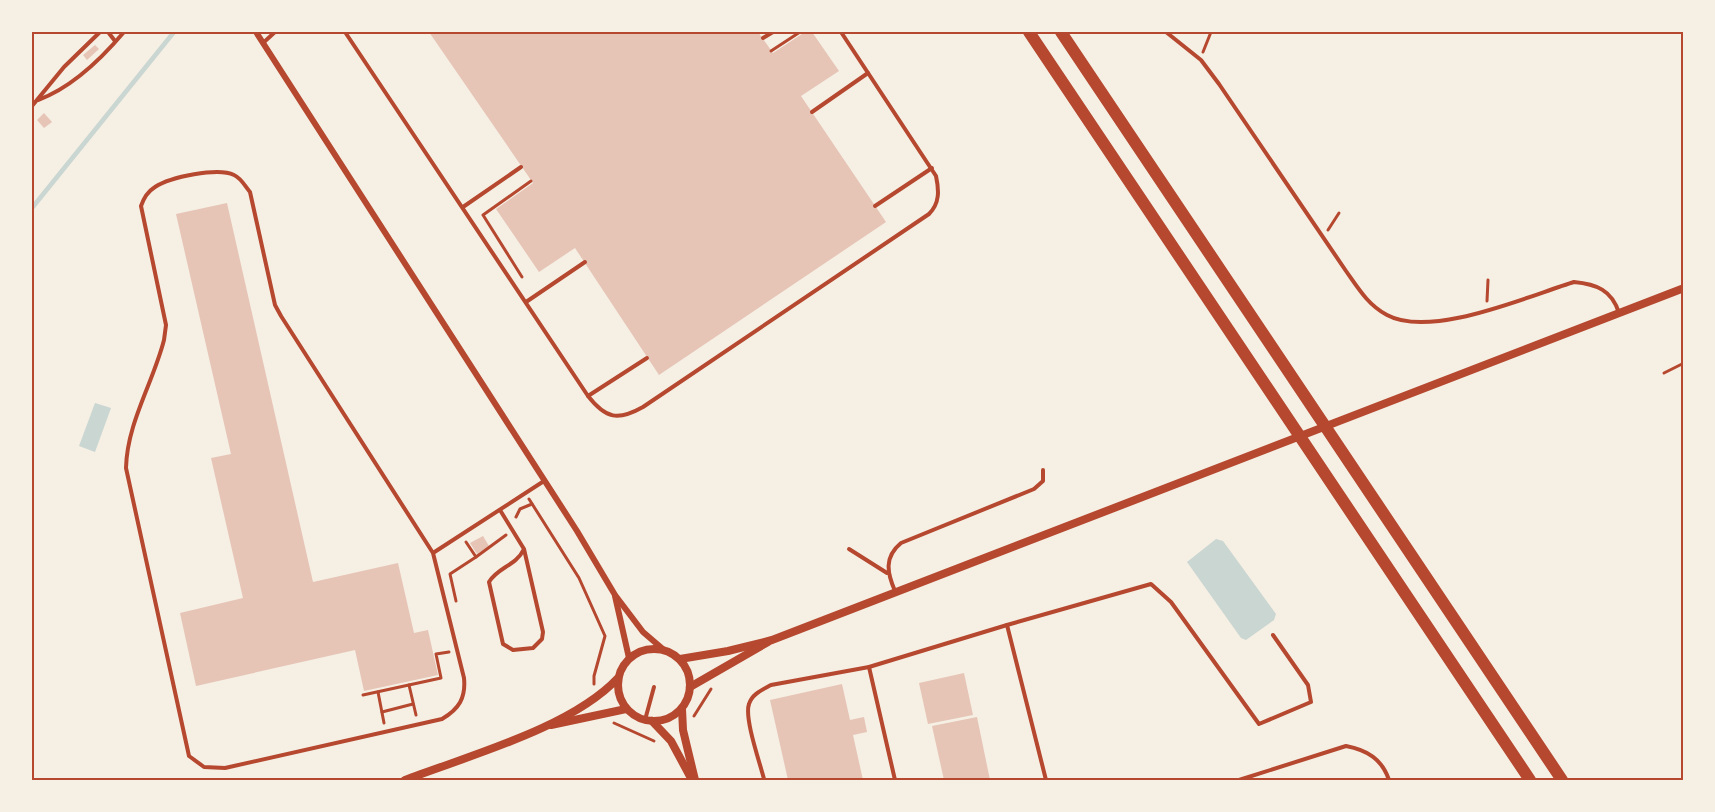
<svg xmlns="http://www.w3.org/2000/svg" width="1715" height="812" font-family="Karla,sans-serif">
<rect width="100%" height="100%" fill="#f6efe4"/>
<g fill="#c9d6d2">
<path d="M95 403 111 408 95 452 79 446Z"/>
<path d="M1216 539 1223 541 1276 614 1274 620 1246 640 1241 638 1187 562Z"/>
</g>
<g fill="none" stroke-linecap="round" stroke-linejoin="round">
<path stroke="#c9d6d2" stroke-width="4.5" d="M32 208 174 32"/>
</g>
<g fill="#e6c5b7">
<path d="M429 32H758L773 53 805 32H812L839 71 801 96 886 222 659 375 575 248 539 272 496 209 533 183Z"/>
<path d="M95 45 99 49 87 60 83 55Z"/>
<path d="M44 113 52 122 44 128 37 120Z"/>
<path d="M227 203 313 582 398 563 414 633 428 630 438 675 364 691 355 650 196 686 180 613 243 598 211 458 231 454 176 214Z"/>
<path d="M483 536 489 546 477 554 470 543Z"/>
<path d="M964 673 973 715 928 724 919 683Z"/>
<path d="M842 684 850 720 864 717 867 732 853 735 863 780H788L770 700Z"/>
<path d="M977 717 990 780H944L932 726Z"/>
</g>
<g fill="none" stroke-linecap="round" stroke-linejoin="round">
<g stroke="#b5482f" stroke-width="3">
<path d="M771 51 800 32"/>
<path d="M1203 52 1211 32"/>
<path d="M1328 230 1339 213"/>
<path d="M522 277 483 215 531 181"/>
<path d="M1487 301 1488 280"/>
<path d="M1664 373 1684 363"/>
<path d="M529 499 579 578 605 636 594 676V684"/>
<path d="M516 517 520 509 532 504"/>
<path d="M466 542 476 557 506 535"/>
<path d="M456 601 450 574 476 557"/>
<path d="M409 685 416 715"/>
<path d="M378 692 384 723"/>
<path d="M363 695 441 678 436 654 449 652"/>
<path d="M382 712 413 704"/>
<path d="M694 716 711 689"/>
<path d="M614 723 654 741"/>
</g>
<g stroke="#b5482f" stroke-width="4">
<path d="M108 32 115 41"/>
<path d="M345 32 588 396C606 419 618 421 643 407L929 214C940 203 939 190 936 176L841 32"/>
<path d="M1166 32 1201 60 1219 84 1346 271C1358 288 1368 305 1387 315 1431 339 1528 296 1574 282 1596 284 1612 290 1619 313"/>
<path d="M763 38 773 32"/>
<path d="M263 43 275 32"/>
<path d="M38 100C71 88 102 58 124 32"/>
<path d="M32 106 64 67 100 32"/>
<path d="M812 112 868 73"/>
<path d="M875 206 932 168"/>
<path d="M463 207 521 167"/>
<path d="M526 302 585 262"/>
<path d="M588 396 647 358"/>
<path d="M500 510 524 549 543 632 542 639 533 648 513 650 503 644 489 582C498 567 516 566 524 549"/>
<path d="M849 549 887 573"/>
<path d="M433 553 464 678C466 698 459 709 442 719L225 768 204 767 189 756 126 468C127 423 153 383 164 340L166 325 141 206C144 198 147 192 155 187 170 177 218 167 234 175 241 178 245 186 250 192L275 305 281 316 433 553 544 481"/>
<path d="M895 591C887 573 884 557 901 543L1034 489 1043 481V470"/>
<path d="M869 667 895 780"/>
<path d="M645 720 654 687"/>
<path d="M764 779C760 763 744 718 749 704 752 694 762 690 771 685L869 667 1007 625"/>
<path d="M1046 780 1007 625 1151 584 1171 602 1259 724 1311 702 1308 685 1273 635"/>
<path d="M1239 780 1346 746C1367 750 1382 759 1389 780"/>
</g>
<g stroke="#b5482f" stroke-width="6">
<path d="M256 32 577 531 615 595 643 632 664 650"/>
<path d="M615 596 629 658"/>
</g>
<g stroke="#b5482f" stroke-width="8">
<circle cx="654" cy="685" r="36"/>
<path d="M680 659 728 651 772 640 1684 288"/>
<path d="M690 687 768 642"/>
<path d="M682 709 683 730 695 780"/>
<path d="M652 721 671 741 692 780"/>
<path d="M551 725 626 709"/>
<path d="M405 780C470 755 571 728 618 678"/>
</g>
<g stroke="#b5482f" stroke-width="12">
<path d="M1029 32 1530 780"/>
<path d="M1061 32 1562 780"/>
</g>
</g>
<rect width="1715" height="812" fill="none" stroke="#f6efe4" stroke-width="66"/>
<rect x="33" y="33" width="1649" height="746" fill="none" stroke="#b5482f" stroke-width="2"/>
</svg>
